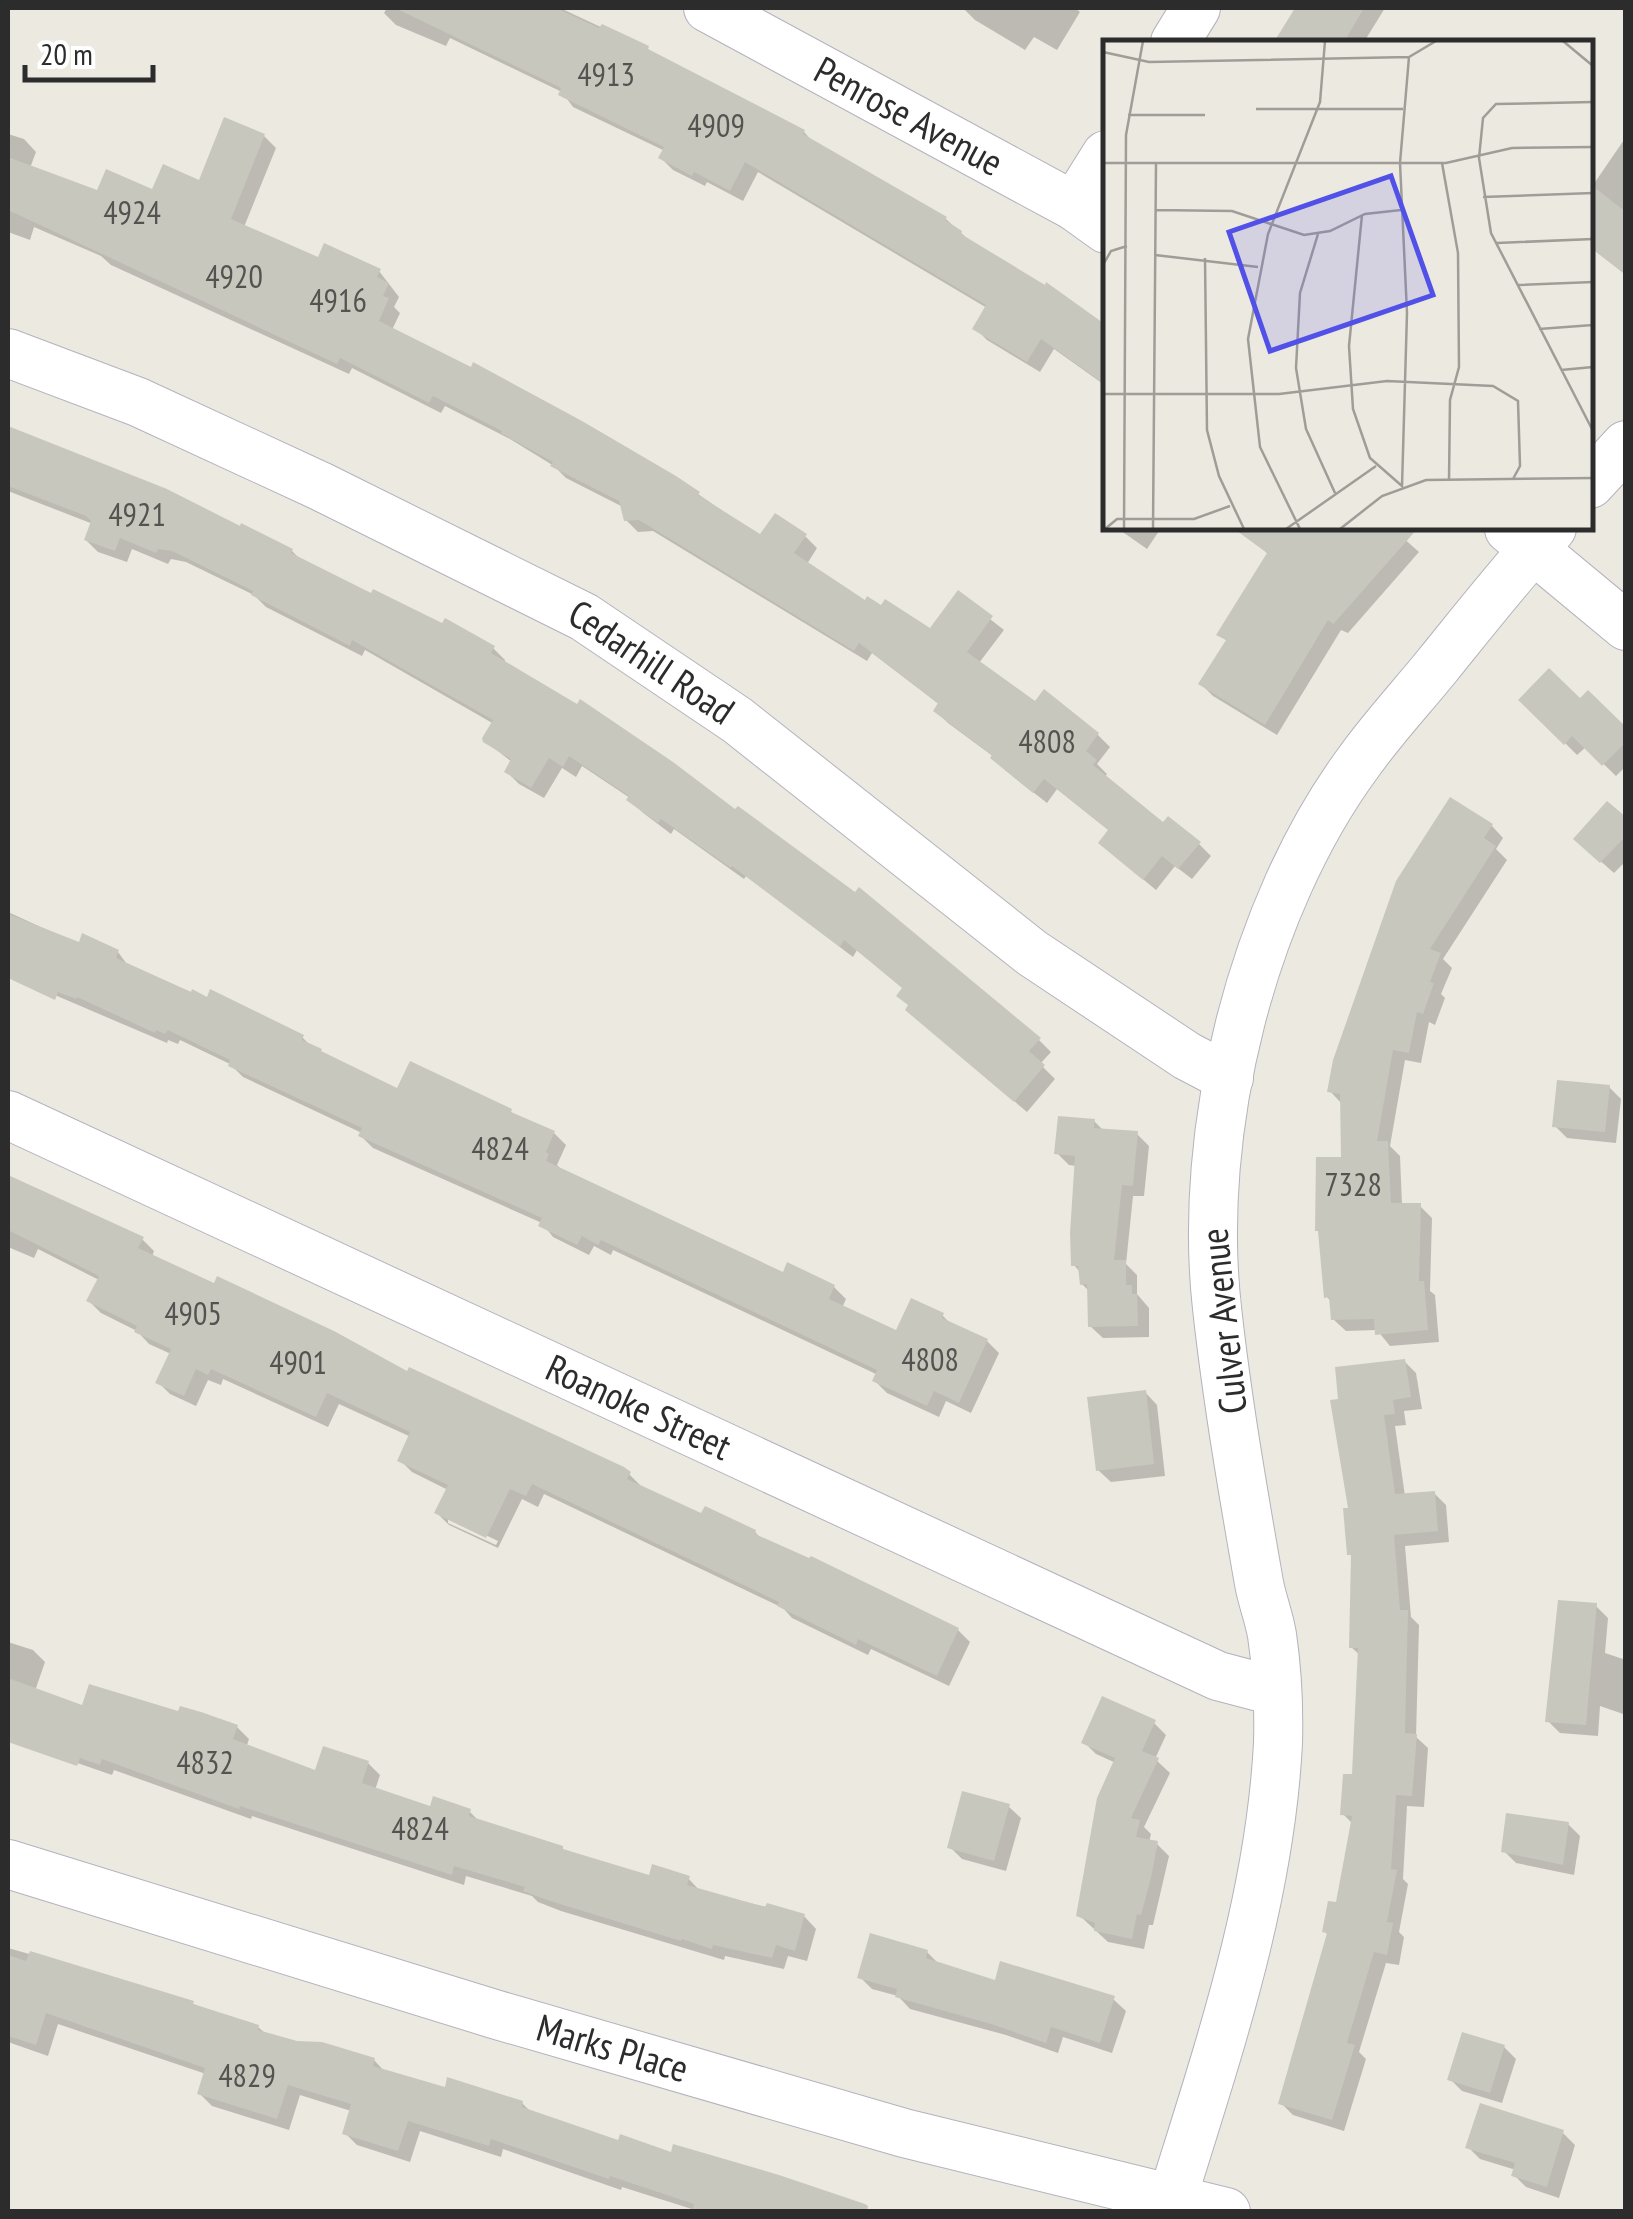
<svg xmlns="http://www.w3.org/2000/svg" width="1633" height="2219" font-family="'PT Sans Narrow',sans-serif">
<rect width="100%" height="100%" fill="#ece9e0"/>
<g fill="#0003" fill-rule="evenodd">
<path d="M387 8H560L648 49 655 56 804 132 815 144 946 219 971 242 1106 328V386L1054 349 1040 372 987 340 975 328 987 308 758 172 743 201 707 182 705 186 673 170 661 158 665 151 573 107 562 92 450 38 446 46 396 25 384 13Z"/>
<path d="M963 8H1075L1080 12 1057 50 1034 37 1025 50 975 20Z"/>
<path d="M1298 8H1385L1364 42H1284L1279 38Z"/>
<path d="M8 134 24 139 36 152 30 168 99 193 153 192 201 183 264 136 276 148 244 227 319 260 379 271 399 297 394 307 400 313 392 330 698 494 761 538 805 536 817 548 807 564 866 604 931 631 958 594 1004 630 979 663 1035 704 1098 735 1110 747 1097 764 1107 774 1104 778 1164 826 1199 844 1211 856 1192 879 1175 866 1156 890 1113 854 1110 831 1057 789 1047 803 1005 770 994 757 948 723 936 711 940 705 872 653 867 661 653 531 638 532 626 520 623 507 566 478 554 466 510 439 445 406 441 413 352 368 349 374 111 265 101 256 34 227 30 240 8 232Z"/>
<path d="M1626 137V275L1590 247 1591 188Z"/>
<path d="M8 429 166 491 292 551 302 561 372 596 493 648 505 660 504 663 855 895 859 890 1039 1040 1051 1052 1040 1064 1055 1079 1027 1112 920 1021 905 989 857 950 853 957 746 876 744 879 674 829 671 834 642 812 630 798 582 766 576 777 562 768 544 798 519 784 507 772 512 762 485 741 494 724 365 650 362 656 266 607 254 595 186 562 171 559 168 564 132 549 127 562 98 552 86 540 93 524 8 491Z"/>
<path d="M1117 528H1161L1147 549Z"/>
<path d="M1254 528H1325L1343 542 1356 528H1392L1419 552 1348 633 1341 630 1277 735 1213 696 1201 684 1228 642 1219 634 1269 555 1254 541 1261 533Z"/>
<path d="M1522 700 1581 702 1626 730V766L1616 776 1586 747 1577 755Z"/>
<path d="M1451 800 1492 826 1503 838 1496 849 1507 860 1443 959 1452 968 1441 994 1445 998 1435 1025 1429 1022 1421 1063 1405 1060 1390 1146 1400 1156 1402 1205 1420 1206 1432 1218 1430 1291 1435 1295 1439 1342 1390 1346 1377 1330 1346 1331 1333 1319 1332 1302 1326 1296 1343 1159 1342 1104 1330 1091Z"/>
<path d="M1626 820V861L1614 873 1589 851Z"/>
<path d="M8 912 80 945 118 952 129 967 302 1037 312 1047 398 1091 554 1133 566 1145 557 1165 560 1168 784 1275 834 1287 846 1299 842 1308 897 1334 942 1315 953 1326 987 1341 999 1353 971 1413 946 1401 939 1417 887 1393 875 1381 878 1375 613 1250 611 1255 594 1246 589 1255 553 1237 542 1223 373 1148 361 1136 362 1133 243 1077 230 1064 180 1040 178 1044 168 1040 167 1043 36 987 28 979 8 970Z"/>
<path d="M1609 1087 1621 1099 1616 1143 1567 1138 1555 1126Z"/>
<path d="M1094 1121 1104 1131 1137 1134 1149 1146 1144 1196H1133L1126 1264 1137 1275V1294L1149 1308V1337L1103 1338 1090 1326 1089 1291 1082 1284 1081 1273 1074 1265 1077 1166 1069 1165 1057 1153Z"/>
<path d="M8 1178 142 1239 154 1251 152 1257 629 1474 641 1486 703 1517 755 1532 763 1541 958 1630 970 1642 949 1686 871 1649 868 1655 792 1618 783 1608 544 1494 538 1507 522 1499 498 1548 449 1525 437 1513 448 1490 412 1472 400 1460 411 1437 339 1404 328 1427 223 1379 221 1385 208 1380 196 1406 170 1394 158 1382 171 1354 149 1344 137 1331 101 1313 89 1301 99 1280 38 1249 34 1258 8 1247ZM448 1517 498 1541 496 1545 448 1523Z"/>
<path d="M1404 1361 1416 1373 1422 1409 1404 1411 1406 1425 1395 1426 1405 1496 1434 1493 1446 1505 1449 1542 1405 1546 1411 1617 1419 1625 1416 1737 1428 1748 1424 1807 1407 1806 1403 1879 1408 1884 1399 1932 1404 1937 1399 1965 1386 1963 1359 2052 1366 2059 1344 2131 1293 2115 1281 2103 1329 1936 1325 1932 1338 1905 1353 1824 1343 1814 1354 1777 1360 1655 1351 1647V1510L1333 1402Z"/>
<path d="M1145 1392 1157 1405 1165 1476 1111 1482 1098 1470Z"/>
<path d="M1596 1606 1608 1618 1605 1653 1626 1660V1715L1600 1706 1598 1736 1560 1733 1548 1721Z"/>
<path d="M8 1642 33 1650 45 1662 35 1691 83 1708 237 1727 249 1739 247 1745 317 1773 368 1763 380 1775 375 1790 431 1809 469 1811 480 1822 650 1878H688L700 1891 804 1916 816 1929 807 1961 788 1956 784 1969 725 1956 724 1960 561 1911 538 1902 532 1896 466 1876 464 1885 252 1816 251 1819 114 1770 112 1775 8 1739Z"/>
<path d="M1154 1723 1166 1735 1155 1759 1170 1773 1144 1827 1151 1834 1149 1842 1157 1844 1169 1856 1153 1925H1149L1144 1949 1108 1942 1079 1915 1116 1763 1096 1754 1084 1742Z"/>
<path d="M1008 1806 1021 1818 1006 1871 962 1859 950 1847Z"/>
<path d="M1568 1824 1580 1836 1574 1875 1516 1863 1504 1851Z"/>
<path d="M8 1948 139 1985 258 2027 266 2034 374 2060 386 2073 447 2090 522 2103 532 2113 620 2143 817 2191 695 2210 622 2187 621 2190 503 2149 501 2157 420 2131 410 2162 357 2145 345 2133 351 2111 300 2095 289 2130 212 2106 200 2094 206 2074 58 2024 48 2056 8 2042Z"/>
<path d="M927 1952 940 1965 996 1983 1113 1999 1126 2011 1112 2053 1063 2037 1058 2053 1006 2035 910 2009 898 1996 872 1989 860 1977Z"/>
<path d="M1504 2047 1516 2059 1502 2103 1462 2091 1450 2079Z"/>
<path d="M1563 2133 1575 2145 1559 2198 1526 2187 1514 2175 1516 2170 1480 2159 1468 2147Z"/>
</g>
<g fill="#c8c7be">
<path d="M395 8H556L599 28 602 24 649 46 648 49 805 130 803 134 947 217 945 220 962 231 961 234 1045 285 1046 282 1106 325V385L1041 339 1027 362 972 329 986 305 745 162 730 191 694 172 692 176 658 158 664 147 558 95 561 88Z"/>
<path d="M1295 8H1364L1344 42H1274Z"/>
<path d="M224 117 265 134 231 219 318 257 324 243 381 269 377 277 389 283 383 296 389 298 379 321 471 367 473 362 582 421 676 476 700 492 698 495 760 534 775 513 807 534 794 553 865 600 867 596 881 605 885 599 930 628 958 590 993 616 967 652 1035 701 1044 689 1099 733 1086 751 1097 760 1093 765 1163 822 1168 816 1201 842 1178 869 1162 856 1143 880 1098 843 1108 830 1044 779 1033 793 990 758 992 755 933 711 938 703 859 643 854 651 639 520 624 521 619 501 550 466 553 462 501 433 502 431 433 396 429 403 340 358 337 364 8 210V157L97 190 106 169 152 189 163 164 199 180Z"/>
<path d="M1590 184 1626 212V275L1590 247Z"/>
<path d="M8 426 167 489 240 526 241 523 293 549 291 553 371 593 373 589 442 623 445 618 495 646 491 653 577 704 580 699 673 762 735 809 738 806 855 892 859 887 1041 1038 1029 1051 1045 1065 1014 1102 905 1010 908 1005 896 996 902 988 844 940 840 947 732 866 731 868 661 819 658 823 626 800 629 796 569 756 563 767 549 758 531 788 504 772 511 759 483 742 482 738 493 720 352 640 350 646 251 595 253 591 172 551 158 549 156 553 120 538 115 551 84 540 91 521 86 516 8 486Z"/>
<path d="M1233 528H1418L1336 621 1333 624 1328 620 1265 725 1198 684 1226 640 1216 635 1267 553Z"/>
<path d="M1549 668 1580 698 1588 690 1626 727V742L1602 766 1572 736 1564 745 1518 700Z"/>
<path d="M1450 797 1493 824 1484 838 1496 846 1430 949 1441 953 1430 982 1434 983 1423 1014 1417 1012 1409 1053 1393 1050 1377 1141H1388L1391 1203H1421L1419 1281H1424L1428 1330 1375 1335 1374 1319 1331 1320 1329 1297 1324 1298 1318 1231H1315L1316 1157H1341L1340 1094 1327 1092 1333 1060 1396 881Z"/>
<path d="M1607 801 1626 817V836L1600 863 1573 839Z"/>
<path d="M8 914 79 942 82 933 119 950 116 958 191 992 192 989 207 997 210 989 304 1035 302 1040 322 1049 321 1051 397 1088 410 1061 512 1109 511 1112 555 1131 546 1152 549 1154 546 1161 783 1272 787 1262 835 1285 829 1299 896 1330 911 1298 944 1313 942 1318 988 1339 959 1403 934 1391 927 1406 872 1381 877 1370 601 1240 598 1245 582 1236 577 1245 538 1226 542 1218 358 1136 362 1128 228 1066 230 1060 168 1030 165 1034 156 1030 155 1033 77 997 76 999 58 992 55 1000 8 978Z"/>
<path d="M1557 1080 1610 1085 1605 1132 1552 1127Z"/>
<path d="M1058 1116 1095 1119 1094 1128 1138 1131 1133 1186 1122 1185 1114 1260H1126V1285H1132V1294H1137L1138 1326 1088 1327 1087 1284 1080 1285 1078 1266H1071L1070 1233 1075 1156 1054 1154Z"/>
<path d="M8 1175 144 1237 138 1248 214 1283 217 1276 334 1331 407 1371 409 1367 624 1467 631 1472 627 1479 701 1513 705 1506 756 1530 755 1534 809 1558 811 1556 959 1628 937 1676 858 1639 856 1645 777 1606 779 1602 532 1484 526 1496 510 1489 486 1538 434 1513 448 1485 397 1461 410 1432 327 1393 316 1417 211 1369 208 1375 196 1369 184 1396 155 1383 171 1349 134 1332 137 1326 86 1301 99 1276 8 1230Z"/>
<path d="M1405 1359 1411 1397 1393 1400 1395 1414 1384 1415 1395 1494 1435 1491 1438 1531 1394 1535 1400 1610H1408L1405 1733 1417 1734 1412 1796 1396 1795 1391 1869 1397 1870 1387 1922 1393 1923 1387 1955 1374 1952 1347 2043 1355 2045 1332 2120 1278 2104 1327 1933 1322 1932 1328 1901 1336 1902 1352 1816 1340 1815 1343 1774H1352L1358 1648H1349L1351 1555H1347L1343 1508H1348L1330 1400 1338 1399 1335 1367Z"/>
<path d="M1146 1390 1154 1464 1096 1471 1087 1397Z"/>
<path d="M1558 1600 1597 1603 1586 1725 1545 1722Z"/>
<path d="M8 1678 82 1705 89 1684 178 1711 180 1706 201 1712 238 1725 233 1739 315 1770 323 1746 369 1761 362 1783 430 1806 433 1796 471 1809 469 1816 563 1846V1849L649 1875 652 1864 690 1876 687 1885 765 1907 767 1903 805 1914 795 1951 776 1945 772 1958 713 1945 712 1949 682 1939 681 1941 547 1900 523 1891 525 1887 454 1866 452 1875 240 1806 239 1809 102 1759 100 1765 80 1758 77 1766 8 1742Z"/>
<path d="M1102 1696 1156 1720 1142 1751 1159 1758 1131 1818 1140 1820 1136 1837 1158 1841 1151 1878 1141 1915 1137 1914 1132 1939 1094 1931 1095 1923 1076 1916 1097 1798 1115 1758 1081 1743Z"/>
<path d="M962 1791 1010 1804 994 1861 947 1848Z"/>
<path d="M1506 1813 1569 1822 1563 1865 1501 1852Z"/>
<path d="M870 1933 928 1950 926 1958 995 1980 1000 1961 1115 1996 1100 2043 1051 2027 1046 2043 991 2024 895 1997 897 1989 857 1978Z"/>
<path d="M30 1951 194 2001 193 2004 259 2025 258 2030 297 2041 322 2042 375 2058 373 2066 445 2087 447 2077 523 2101 522 2107 618 2140 620 2134 671 2152 673 2144 779 2175 865 2204 868 2206 867 2212H692L694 2204 610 2176 609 2179 491 2139 489 2146 408 2121 398 2151 342 2134 351 2104 288 2085 277 2119 197 2094 205 2068 46 2013 36 2045 8 2036V1955L26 1961Z"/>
<path d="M1462 2032 1505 2045 1490 2093 1447 2080Z"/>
<path d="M1480 2103 1564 2130 1547 2187 1511 2176 1515 2163 1465 2148Z"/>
</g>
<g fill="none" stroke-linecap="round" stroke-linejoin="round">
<g stroke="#b3b3be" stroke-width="50">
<g id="minor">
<path id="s1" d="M708 8 1074 206 1106 229"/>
<path d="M1175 42 1196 8"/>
<path d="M1074 206 1106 155"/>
<path id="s2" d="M8 353 138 402 320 486 584 617 737 720 1032 953 1187 1056 1229 1078"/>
<path d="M1590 484 1626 445"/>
<path d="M1509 529 1626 626"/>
<path id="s3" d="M8 1115 1218 1676 1275 1691"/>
<path id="s4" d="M8 1864 494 2014 904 2133 1226 2212"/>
<path d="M1173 2196C1219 2048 1270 1899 1278 1743 1279 1709 1277 1669 1272 1635 1269 1617 1262 1600 1259 1583 1243 1492 1227 1399 1217 1308 1197 1130 1252 907 1358 763 1382 729 1411 698 1437 666 1475 619 1512 572 1552 528"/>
</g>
</g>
<use href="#minor" stroke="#fff" stroke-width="48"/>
</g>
<g text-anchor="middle" stroke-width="10" stroke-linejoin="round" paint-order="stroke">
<g font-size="32" fill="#535350">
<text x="606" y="86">4913</text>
<text x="716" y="137">4909</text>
<text x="132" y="224">4924</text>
<text x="234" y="288">4920</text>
<text x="338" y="312">4916</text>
<text x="137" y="526">4921</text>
<text x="1047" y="753">4808</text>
<text x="500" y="1160">4824</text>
<text x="1353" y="1196">7328</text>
<text x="193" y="1325">4905</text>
<text x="930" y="1371">4808</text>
<text x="298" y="1374">4901</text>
<text x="205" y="1774">4832</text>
<text x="420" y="1840">4824</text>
<text x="247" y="2087">4829</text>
</g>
<g font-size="38" fill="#2c2c2c" stroke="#fff">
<text dy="13" stroke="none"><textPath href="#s1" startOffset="228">Penrose Avenue</textPath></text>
<text dy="13" stroke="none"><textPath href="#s2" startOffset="715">Cedarhill Road</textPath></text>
<text transform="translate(1224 1321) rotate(-96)" y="13">Culver Avenue</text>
<text dy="13" stroke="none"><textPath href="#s3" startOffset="695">Roanoke Street</textPath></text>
<text dy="13" stroke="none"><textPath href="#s4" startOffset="632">Marks Place</textPath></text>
</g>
</g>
<g transform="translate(1103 40)">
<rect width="490" height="490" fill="#ece9e0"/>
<path fill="none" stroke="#9f9d98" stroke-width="2.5" d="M460 1 490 26M0 12 46 22 306 17 333 1M490 62 393 64 380 78 376 118 388 193 490 391M153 69H300M25 75H102M0 123H343L409 108 490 107M339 123 355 213 356 327 347 360 346 440M380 157 490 153M52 170 129 171 201 195 227 191 262 174 298 170M259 175 246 306 250 369 267 418 299 446 304 273 297 123 306 17M215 194 197 253 193 328 203 389 232 453M394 203 490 199M52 215 155 227M102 218 104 390 116 436 141 489M0 225 8 211 24 206M414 245 490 242M436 289 490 285M458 330 490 327M0 354H176L284 341 390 346 415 361 417 426 410 439M2 489 14 479H91L127 466M21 489 23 95 40 1M50 489 53 123M183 489 273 426M197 489 157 407 145 299 165 194 217 62 222 1M237 489 279 456 323 440 490 438"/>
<path fill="#5151e8" fill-opacity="0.15" stroke="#5151e8" stroke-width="5" d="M288 136 330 255 167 311 126 192Z"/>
<rect width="490" height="490" fill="none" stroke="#2c2c2c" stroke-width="5"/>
</g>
<rect width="1633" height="2219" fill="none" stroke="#2c2c2c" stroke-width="20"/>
<path d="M25 65v15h128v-15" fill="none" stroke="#2c2c2c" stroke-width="5"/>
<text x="40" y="65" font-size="30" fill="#2c2c2c" stroke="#ffffff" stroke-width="8" paint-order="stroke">20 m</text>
</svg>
